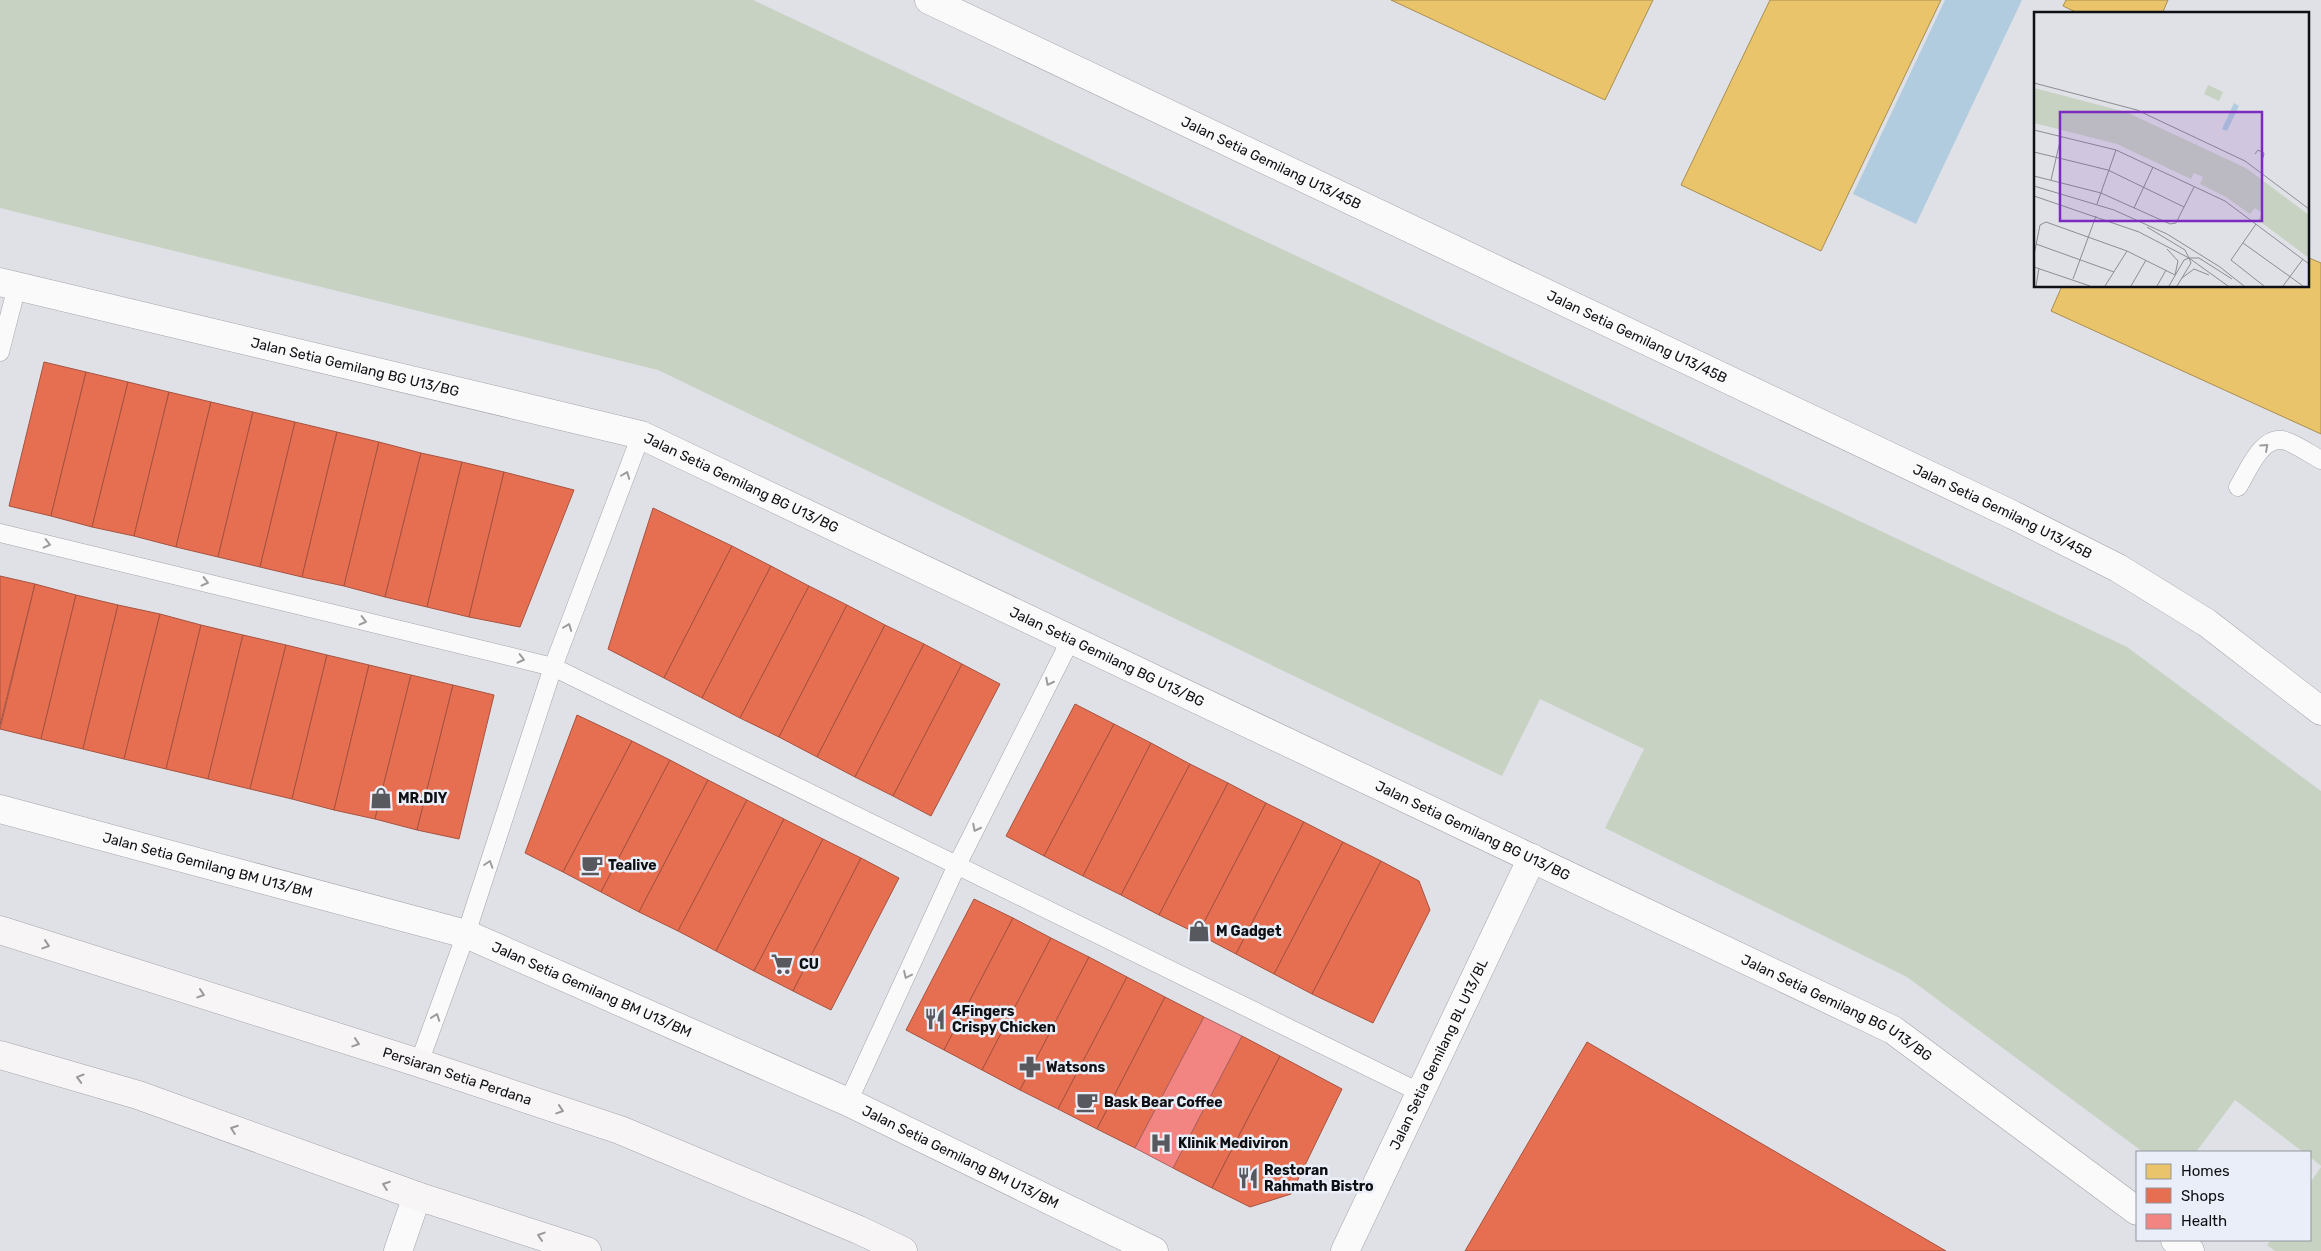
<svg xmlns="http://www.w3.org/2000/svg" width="2321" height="1251" font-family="Rubik,sans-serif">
<rect width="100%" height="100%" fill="#e0e1e7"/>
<g fill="#c7d2c3">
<path d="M0 0H753L2127 647 2321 791V1166L2310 1157V1152H2303L2235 1100 2196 1152H2143L1907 977 1605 828 1644 749 1540 699 1502 776 658 370 0 208Z"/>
<path d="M2321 1167V1251H2275L2267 1245 2271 1240H2310V1183Z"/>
</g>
<path fill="#b2ccdf" d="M1945 0H2022L1916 224 1853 194Z"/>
<g fill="#e9c46a" stroke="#a88e50">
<path d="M1391 0H1653L1605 100Z"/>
<path d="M1770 0H1941L1821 251 1681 185Z"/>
<path d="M2066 0H2168L2162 14H2080L2063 6Z"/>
<path d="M2307 257 2321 263V434L2051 311 2062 286H2307Z"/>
</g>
<g fill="#e76f51" stroke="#a6523f">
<path d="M44 362 86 372 51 516 9 506Z"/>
<path d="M86 372 128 382 92 527 51 516Z"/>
<path d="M128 382 169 392 134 536 92 527Z"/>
<path d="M169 392 211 402 176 547 134 536Z"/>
<path d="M211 402 253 412 218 557 176 547Z"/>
<path d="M253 412 295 422 260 567 218 557Z"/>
<path d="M295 422 337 432 302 577 260 567Z"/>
<path d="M337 432 379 442 344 586 302 577Z"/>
<path d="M379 442 421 453 385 597 344 586Z"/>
<path d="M421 453 462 462 427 607 385 597Z"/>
<path d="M462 462 504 472 469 617 427 607Z"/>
<path d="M504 472 574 490 520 627 469 617Z"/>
<path d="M653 508 732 546 664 678 608 649Z"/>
<path d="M732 546 771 566 702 698 664 678Z"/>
<path d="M771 566 809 586 740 718 702 698Z"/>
<path d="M0 576 35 584 0 725Z"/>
<path d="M35 584 76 595 41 739 0 729Z"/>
<path d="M809 586 847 605 779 737 740 718Z"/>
<path d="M76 595 118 605 83 749 41 739Z"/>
<path d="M118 605 160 614 124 759 83 749Z"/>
<path d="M847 605 885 625 817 757 779 737Z"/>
<path d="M160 614 201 625 166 769 124 759Z"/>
<path d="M201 625 243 635 208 779 166 769Z"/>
<path d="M885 625 924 644 855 777 817 757Z"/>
<path d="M243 635 286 645 250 789 208 779Z"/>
<path d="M924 644 962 664 893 796 855 777Z"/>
<path d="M286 645 327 655 292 799 250 789Z"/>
<path d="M327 655 369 665 334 810 292 799Z"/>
<path d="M962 664 1000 684 931 816 893 796Z"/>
<path d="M369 665 411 675 375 819 334 810Z"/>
<path d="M411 675 453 685 417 830 375 819Z"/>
<path d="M453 685 494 695 459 839 417 830Z"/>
<path d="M1075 704 1114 724 1044 856 1006 836Z"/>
<path d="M577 715 632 741 563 872 525 853Z"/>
<path d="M1114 724 1151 743 1083 876 1044 856Z"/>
<path d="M632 741 670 760 601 892 563 872Z"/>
<path d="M1151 743 1190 764 1121 895 1083 876Z"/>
<path d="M670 760 708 780 639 912 601 892Z"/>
<path d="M1190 764 1228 783 1159 915 1121 895Z"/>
<path d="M708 780 747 800 678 931 639 912Z"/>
<path d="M1228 783 1266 803 1198 934 1159 915Z"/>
<path d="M747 800 784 819 716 951 678 931Z"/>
<path d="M1266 803 1304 822 1236 954 1198 934Z"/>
<path d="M784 819 823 839 754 971 716 951Z"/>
<path d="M1304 822 1343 842 1274 974 1236 954Z"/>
<path d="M823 839 861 858 793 991 754 971Z"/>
<path d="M1343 842 1381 861 1312 994 1274 974Z"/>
<path d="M861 858 899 878 831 1010 793 991Z"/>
<path d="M1381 861 1419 881 1430 910 1373 1023 1312 994Z"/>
<path d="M974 899 1013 918 944 1050 906 1030Z"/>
<path d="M1013 918 1051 938 982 1070 944 1050Z"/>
<path d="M1051 938 1089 957 1020 1090 982 1070Z"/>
<path d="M1089 957 1127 977 1058 1109 1020 1090Z"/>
<path d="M1127 977 1165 997 1097 1129 1058 1109Z"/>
<path d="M1165 997 1204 1017 1135 1148 1097 1129Z"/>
<path d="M1242 1036 1280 1056 1212 1188 1173 1168Z"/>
<path d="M1587 1042 1946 1251H1465Z"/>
<path d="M1280 1056 1342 1089 1291 1194 1250 1207 1212 1188Z"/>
</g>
<path fill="#f28482" stroke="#ae6161" d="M1204 1017 1242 1036 1173 1168 1135 1148Z"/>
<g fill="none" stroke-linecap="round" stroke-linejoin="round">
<g stroke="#a4a4a9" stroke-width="19">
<g id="service">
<path d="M0 352 17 286"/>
<path d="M2238 487C2248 471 2262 433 2286 441 2298 445 2310 454 2321 460"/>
<path d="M0 533 553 667 1421 1093"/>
<path d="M419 1063 466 934 553 667 641 435"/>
<path d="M848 1102 957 865 1071 639"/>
</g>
</g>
<g stroke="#a4a4a9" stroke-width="29">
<g id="minor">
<path id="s1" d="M929 0 2013 515 2118 568 2207 623 2321 711"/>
<path id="s2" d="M0 282 641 435 1893 1030 2137 1211"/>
<path id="s3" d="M0 809 466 934 848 1102 1154 1251"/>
<path d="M2175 1240 2190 1251"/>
<path d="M398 1251 417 1196"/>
<path id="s4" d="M1345 1251 1532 858"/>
</g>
</g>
<g stroke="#a4a4a9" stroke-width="29">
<g id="secondary">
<path id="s5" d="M0 930 419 1063 620 1130 859 1230 903 1251"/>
<path d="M0 1055 138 1095 417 1196 587 1251"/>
</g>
</g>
<use href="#service" stroke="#fafafb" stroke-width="18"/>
<use href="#minor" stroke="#fafafb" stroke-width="28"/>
<use href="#secondary" stroke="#f8f5f6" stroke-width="28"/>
</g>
<defs><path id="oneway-chevron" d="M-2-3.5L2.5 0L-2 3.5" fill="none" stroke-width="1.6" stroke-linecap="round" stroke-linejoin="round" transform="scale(1.25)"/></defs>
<g stroke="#9c9c9f">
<use href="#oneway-chevron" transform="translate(2265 447) rotate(-42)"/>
<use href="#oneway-chevron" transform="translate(626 475) rotate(-69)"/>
<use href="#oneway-chevron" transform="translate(47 544) rotate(14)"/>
<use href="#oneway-chevron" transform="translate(205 582) rotate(14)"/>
<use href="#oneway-chevron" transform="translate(363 621) rotate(14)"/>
<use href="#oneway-chevron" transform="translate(568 627) rotate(-69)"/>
<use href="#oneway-chevron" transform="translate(521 659) rotate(14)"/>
<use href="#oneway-chevron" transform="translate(1049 682) rotate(117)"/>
<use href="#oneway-chevron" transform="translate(976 828) rotate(117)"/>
<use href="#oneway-chevron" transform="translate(489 864) rotate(-72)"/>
<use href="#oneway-chevron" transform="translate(907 975) rotate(115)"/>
<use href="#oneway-chevron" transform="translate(436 1017) rotate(-70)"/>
</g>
<g stroke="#9b999c">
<use href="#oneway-chevron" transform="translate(46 945) rotate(18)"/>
<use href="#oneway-chevron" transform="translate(201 994) rotate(18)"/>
<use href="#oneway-chevron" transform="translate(356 1043) rotate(18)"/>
<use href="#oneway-chevron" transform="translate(80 1078) rotate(-164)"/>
<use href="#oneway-chevron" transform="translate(560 1110) rotate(18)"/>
<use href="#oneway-chevron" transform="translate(234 1129) rotate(-160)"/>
<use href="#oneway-chevron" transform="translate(386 1185) rotate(-160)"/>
<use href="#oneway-chevron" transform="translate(541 1236) rotate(-162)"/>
</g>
<defs>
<g id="shop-bare" transform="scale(1.725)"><path d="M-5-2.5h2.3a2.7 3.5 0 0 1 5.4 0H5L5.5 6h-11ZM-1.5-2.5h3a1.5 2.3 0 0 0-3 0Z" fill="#58595e" stroke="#eaeef8" stroke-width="2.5" paint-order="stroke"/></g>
<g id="cafe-bare" transform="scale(1.725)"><path d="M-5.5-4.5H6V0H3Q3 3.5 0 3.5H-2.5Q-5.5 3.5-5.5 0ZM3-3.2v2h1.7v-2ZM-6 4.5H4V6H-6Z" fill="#58595e" stroke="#eaeef8" stroke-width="2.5" paint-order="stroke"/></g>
<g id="supermarket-bare" transform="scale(1.725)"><path d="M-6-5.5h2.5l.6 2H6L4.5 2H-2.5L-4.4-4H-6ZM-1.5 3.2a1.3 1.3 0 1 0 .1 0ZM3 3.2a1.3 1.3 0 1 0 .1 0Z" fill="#58595e" stroke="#eaeef8" stroke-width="2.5" paint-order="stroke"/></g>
<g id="restaurant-bare" transform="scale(1.725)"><path d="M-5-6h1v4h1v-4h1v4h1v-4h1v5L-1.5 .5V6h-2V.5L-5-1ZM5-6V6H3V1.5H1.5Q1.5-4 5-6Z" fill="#58595e" stroke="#eaeef8" stroke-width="2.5" paint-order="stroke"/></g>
<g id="pharmacy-bare" transform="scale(1.725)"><path d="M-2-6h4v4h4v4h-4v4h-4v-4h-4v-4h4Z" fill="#58595e" stroke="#eaeef8" stroke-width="2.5" paint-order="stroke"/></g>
<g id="hospital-bare" transform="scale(1.725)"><path d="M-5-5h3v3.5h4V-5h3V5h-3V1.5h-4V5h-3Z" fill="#58595e" stroke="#eaeef8" stroke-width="2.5" paint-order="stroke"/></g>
</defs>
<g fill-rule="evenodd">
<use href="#shop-bare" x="381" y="798"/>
<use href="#cafe-bare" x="592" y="865"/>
<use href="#shop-bare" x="1199" y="931"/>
<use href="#supermarket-bare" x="782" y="964"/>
<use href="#restaurant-bare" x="935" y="1019"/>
<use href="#pharmacy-bare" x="1030" y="1067"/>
<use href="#cafe-bare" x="1087" y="1102"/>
<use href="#hospital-bare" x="1161" y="1143"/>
<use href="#restaurant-bare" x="1248" y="1178"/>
</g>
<g text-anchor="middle" stroke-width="5" stroke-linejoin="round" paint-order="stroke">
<g font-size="14" fill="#0f1014" stroke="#eaeef8">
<text dy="5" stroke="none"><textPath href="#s1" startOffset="379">Jalan Setia Gemilang U13/45B</textPath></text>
<text dy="5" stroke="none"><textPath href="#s1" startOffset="784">Jalan Setia Gemilang U13/45B</textPath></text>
<text dy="5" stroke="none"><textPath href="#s2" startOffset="365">Jalan Setia Gemilang BG U13/BG</textPath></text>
<text dy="5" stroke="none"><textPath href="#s2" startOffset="770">Jalan Setia Gemilang BG U13/BG</textPath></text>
<text dy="5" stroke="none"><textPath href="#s1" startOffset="1189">Jalan Setia Gemilang U13/45B</textPath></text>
<text dy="5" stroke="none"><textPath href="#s2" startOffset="1175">Jalan Setia Gemilang BG U13/BG</textPath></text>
<text dy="5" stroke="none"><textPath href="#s2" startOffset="1580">Jalan Setia Gemilang BG U13/BG</textPath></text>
<text dy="5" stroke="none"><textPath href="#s3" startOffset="215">Jalan Setia Gemilang BM U13/BM</textPath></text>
<text dy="5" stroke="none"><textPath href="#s3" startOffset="620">Jalan Setia Gemilang BM U13/BM</textPath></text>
<text dy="5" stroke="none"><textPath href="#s2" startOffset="1985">Jalan Setia Gemilang BG U13/BG</textPath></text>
<text dy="5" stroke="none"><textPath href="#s4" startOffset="218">Jalan Setia Gemilang BL U13/BL</textPath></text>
<text dy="5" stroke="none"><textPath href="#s5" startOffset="480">Persiaran Setia Perdana</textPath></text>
<text dy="5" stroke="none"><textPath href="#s3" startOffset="1025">Jalan Setia Gemilang BM U13/BM</textPath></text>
</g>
<g font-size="14" font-weight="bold" fill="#0f1014" stroke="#eaeef8" text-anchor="start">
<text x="398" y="803">MR.DIY</text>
<text x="608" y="870">Tealive</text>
<text x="1216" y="936">M Gadget</text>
<text x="799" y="969">CU</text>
<text x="952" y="1016">4Fingers<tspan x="952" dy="16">Crispy Chicken</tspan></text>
<text x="1046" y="1072">Watsons</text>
<text x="1104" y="1107">Bask Bear Coffee</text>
<text x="1178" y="1148">Klinik Mediviron</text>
<text x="1264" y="1175">Restoran<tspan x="1264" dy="16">Rahmath Bistro</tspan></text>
</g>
</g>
<g transform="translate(2034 12)">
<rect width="275" height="275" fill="#e0e1e7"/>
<path d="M174 73 189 80 185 89 170 82ZM0 76 92 100 212 156 275 203V246L224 208 228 201 221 196 216 202 192 185 166 172 169 165 160 161 157 167 83 132 0 111Z" fill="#c7d2c3"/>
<path d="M200 91 205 94 193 119 188 117Z" fill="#b2ccdf"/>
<path fill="none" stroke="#8c8d93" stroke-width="1" d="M0 71 103 98 211 149 275 197M0 118 82 138 191 189 275 252M0 140 74 158 150 195M221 142 224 138 230 141 229 146M0 164 67 181 136 212 142 211 160 175M17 168 27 125M0 174 80 198 133 222 186 255 210 274M0 184 105 220 155 246 194 274M63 192 82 138M100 196 119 155M222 212 197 248 230 274M113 215 151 238 155 246M209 231 269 274M2 232 80 260M133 237 144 249 141 263M0 243 6 213 12 210 93 239 141 263M155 246H165L198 267M0 255 56 274M148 266 160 257 175 263M39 267 62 204M2 274 5 256M71 274 93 239M97 274 112 248M123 274 132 258M135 274 150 248 155 246 157 251 143 274M249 274 269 247"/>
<path fill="#7b2cbf" fill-opacity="0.15" stroke="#7b2cbf" stroke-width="2.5" d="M26 100H228V209H26Z"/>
<rect width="275" height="275" fill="none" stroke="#0f1014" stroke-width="2.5"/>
</g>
<rect x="2136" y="1151" width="175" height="90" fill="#eaeef8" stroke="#92959d"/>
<rect x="2146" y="1164" width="25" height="15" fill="#e9c46a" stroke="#92959d"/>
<text x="2181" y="1176" font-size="15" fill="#0f1014">Homes</text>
<rect x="2146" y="1188" width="25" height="15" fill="#e76f51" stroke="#92959d"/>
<text x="2181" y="1201" font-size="15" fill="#0f1014">Shops</text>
<rect x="2146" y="1214" width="25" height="15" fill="#f28482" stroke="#92959d"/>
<text x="2181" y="1226" font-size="15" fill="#0f1014">Health</text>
</svg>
